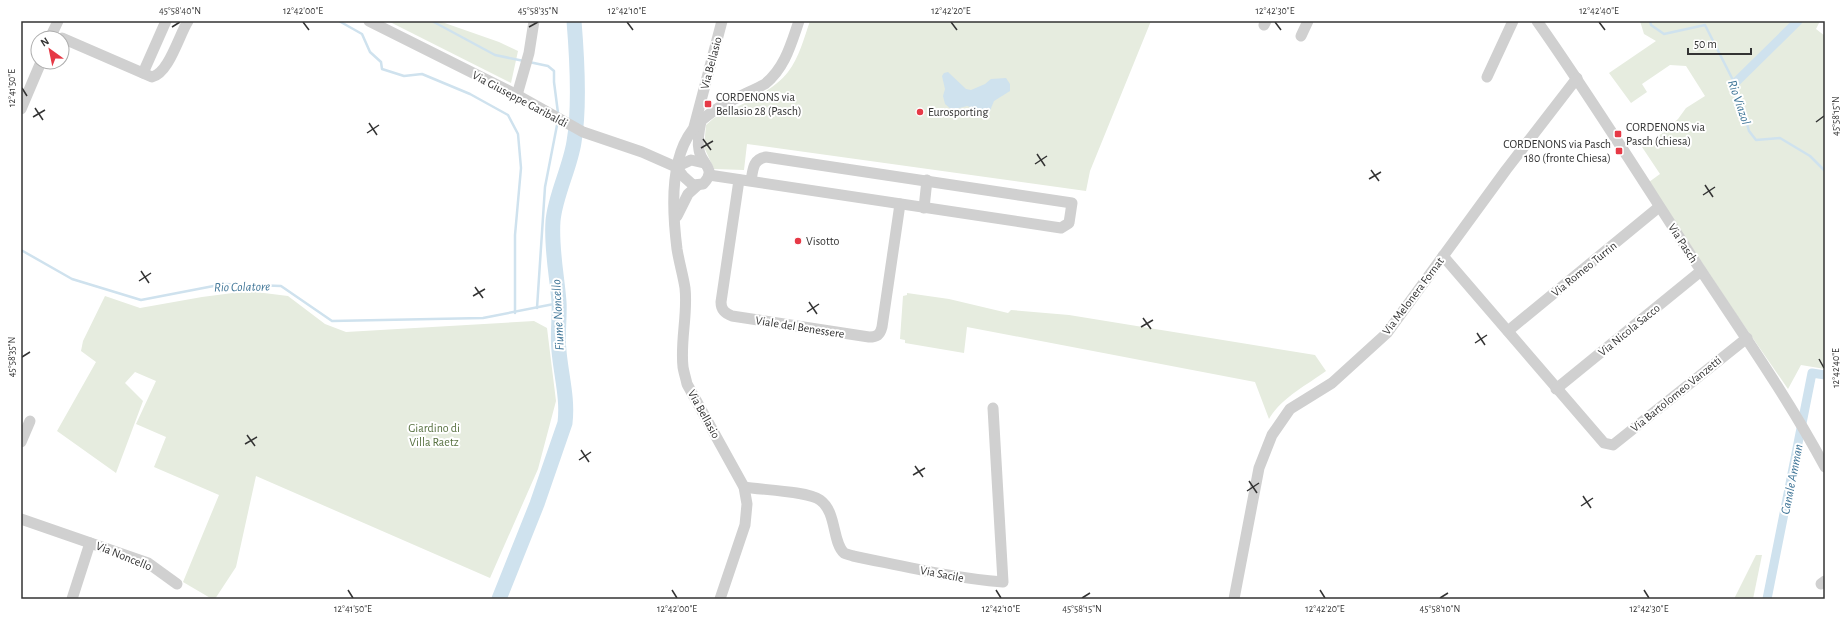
<svg xmlns="http://www.w3.org/2000/svg" width="1846" height="620" font-family="'Alegreya Sans',sans-serif">
<rect width="100%" height="100%" fill="#fff"/>
<g fill="#e6ecdf">
<path d="M388 21H439L499 42 518 51 511 83Z"/>
<path d="M810 21H1151L1090 171 1086 191 747 144 744 170 714 169 704 147 706 125 714 118C737 106 772 93 788 72 799 58 804 38 810 21Z"/>
<path d="M1640 21H1820L1816 29 1825 36V369L1801 365 1788 389 1732 308 1649 182 1660 174 1642 147 1664 132 1678 119 1686 108 1705 96 1686 66 1670 65 1642 84 1647 92 1631 103 1609 73 1656 41 1644 34Z"/>
<path d="M248 291 288 296 325 324 346 332 534 321 547 328 556 401 538 469 490 578 256 476 236 567 215 599H212L183 582 219 495 154 467 166 437 136 424 156 381 135 372 125 383 143 401 116 473 57 431 96 362 81 351 83 341 105 296 140 308 202 297Z"/>
<path d="M907 293 949 299 1008 313 1011 310 1069 315 1315 355 1326 371C1307 385 1281 398 1269 419L1255 382 967 327 964 353 905 343V340L900 339 903 296 907 295Z"/>
<path d="M1756 555H1762L1753 599H1734Z"/>
</g>
<path fill="#cfe2ee" d="M948 72 966 89 971 90 985 84 991 79 1006 78 1010 84V91L994 101 989 113 983 115 973 108 967 106 952 110 945 104 943 96 945 89 942 76 944 73Z"/>
<g fill="none" stroke-linecap="round" stroke-linejoin="round">
<g stroke="#cfe2ee" stroke-width="2.5">
<path d="M339 21 362 34 370 52 381 62 382 69 404 76 422 74 470 94 508 115 518 134 521 168 515 235V313"/>
<path d="M432 21 495 55 524 61"/>
<path d="M1650 21 1651 25 1664 34 1705 25 1737 88 1749 131 1756 140 1780 138 1810 156 1825 171"/>
<path d="M529 62 548 66 554 71V82L558 113"/>
<path d="M21 250 72 279 141 300 224 284 281 286 332 321 483 318 559 303"/>
<path d="M537 308 545 187 558 120"/>
</g>
<g stroke="#cfe2ee" stroke-width="9">
<path d="M1735 83 1798 21"/>
<path d="M1767 599 1812 373 1825 375"/>
</g>
<path stroke="#cfe2ee" stroke-width="15" d="M499 599 537 504 565 423C568 398 561 375 559 351 557 334 560 318 559 302 557 275 551 249 553 221 555 196 570 168 574 142 580 107 577 57 574 21"/>
<g stroke="#d0d0d0" stroke-width="11">
<path d="M369 21 517 95 583 132 642 152 676 167"/>
<path d="M1537 21C1594 102 1646 186 1700 269 1743 334 1788 398 1825 467"/>
<path d="M1264 25 1266 21"/>
<path d="M1301 36 1308 21"/>
<path d="M50 38 58 21"/>
<path d="M62 38 152 77C169 73 179 35 188 21"/>
<path d="M143 73 166 21"/>
<path d="M1487 77 1513 21"/>
<path d="M517 95 529 53 534 21"/>
<path d="M21 109 41 62"/>
<path d="M694 127 722 21"/>
<path d="M676 167 683 176 693 185 703 184C718 169 701 164 699 150 697 140 699 130 701 121"/>
<path d="M676 167 691 160 704 163"/>
<path d="M709 175 1061 228 1069 223 1072 203 766 157C753 159 753 169 751 181"/>
<path d="M739 180 721 302C721 310 725 313 732 316L869 337C877 337 880 335 882 327L900 204"/>
<path d="M924 208 927 180"/>
<path d="M677 216 688 194 698 185"/>
<path d="M1443 256 1604 443 1613 445 1747 338"/>
<path d="M1508 331 1659 207"/>
<path d="M1556 389 1701 271"/>
<path d="M21 442 30 421"/>
<path d="M744 487C762 490 807 491 820 500 837 512 832 542 844 553 846 554 850 555 853 556 903 566 952 578 1003 582L993 408"/>
<path d="M21 519 148 563 177 584"/>
<path d="M1821 584 1825 581"/>
<path d="M72 599 90 543"/>
<path d="M720 599 745 525 747 504 744 487 687 384C686 379 684 373 683 367 680 341 688 314 685 288 683 275 679 262 677 249 672 209 668 148 702 120 720 104 744 95 765 84 785 68 791 44 799 21"/>
<path d="M1234 599 1259 468 1272 435 1290 409 1332 383 1387 333 1506 170 1577 78"/>
</g>
</g>
<path fill="none" stroke="#333" stroke-width="1.5" d="M303 22 309 30M627 22 633 30M951 22 957 30M1275 22 1281 30M1599 22 1605 30M172 27 180 22M529 27 538 22M22 88 27 96M35 108 43 120M33 117 45 110M1816 122 1824 116M369 123 377 135M367 133 379 125M703 139 711 150M701 148 713 141M1037 154 1045 166M1035 164 1047 156M1371 170 1379 181M1369 179 1381 172M1705 185 1713 197M1703 195 1715 187M141 271 149 283M139 281 151 273M475 287 483 298M473 296 485 289M809 302 817 314M807 312 819 304M1143 318 1151 329M1141 327 1153 320M1477 333 1485 345M1475 343 1487 335M22 357 30 352M1819 359 1824 368M247 435 255 446M245 444 257 437M581 450 589 462M579 460 591 452M915 466 923 477M913 475 925 468M1249 481 1257 493M1247 491 1259 483M1583 496 1591 508M1581 506 1593 498M348 590 353 598M672 590 677 598M996 590 1001 598M1320 590 1325 598M1644 590 1649 598M1082 598 1090 593M1440 598 1448 593"/>
<g fill="#e63946" stroke="#fff" stroke-width="1.5">
<rect x="704" y="100" width="8" height="8" rx="2"/>
<circle cx="920" cy="112" r="4"/>
<rect x="1614" y="130" width="8" height="8" rx="2"/>
<rect x="1615" y="147" width="8" height="8" rx="2"/>
<circle cx="798" cy="241" r="4"/>
</g>
<g text-anchor="middle" stroke-width="4" stroke-linejoin="round" paint-order="stroke">
<g font-size="12" fill="#333" stroke="#fff">
<text transform="translate(711 63) rotate(-75)" y="4">Via Bellasio</text>
<text transform="translate(520 99) rotate(28)" y="4">Via Giuseppe Garibaldi</text>
<text transform="translate(1683 243) rotate(57)" y="4">Via Pasch</text>
<text transform="translate(1584 269) rotate(-39)" y="4">Via Romeo Turrin</text>
<text transform="translate(1413 296) rotate(-53)" y="4">Via Melonera Fornat</text>
<text transform="translate(800 327) rotate(9)" y="4">Viale del Benessere</text>
<text transform="translate(1629 330) rotate(-39)" y="4">Via Nicola Sacco</text>
<text transform="translate(1676 394) rotate(-39)" y="4">Via Bartolomeo Vanzetti</text>
<text transform="translate(704 414) rotate(61)" y="4">Via Bellasio</text>
<text transform="translate(124 556) rotate(22)" y="4">Via Noncello</text>
<text transform="translate(942 574) rotate(11)" y="4">Via Sacile</text>
</g>
<g font-size="12" fill="#333" stroke="#fff" text-anchor="start">
<text x="716" y="101">CORDENONS via<tspan x="716" dy="14">Bellasio 28 (Pasch)</tspan></text>
<text x="928" y="116">Eurosporting</text>
<text x="1626" y="131">CORDENONS via<tspan x="1626" dy="14">Pasch (chiesa)</tspan></text>
<text x="1611" y="148" text-anchor="end">CORDENONS via Pasch<tspan x="1611" dy="14">180 (fronte Chiesa)</tspan></text>
<text x="806" y="245">Visotto</text>
</g>
<g font-size="12" fill="#56703f" stroke="#fff">
<text x="434" y="432">Giardino di<tspan x="434" dy="14">Villa Raetz</tspan></text>
</g>
<g font-size="13" font-style="italic" fill="#3f7597" stroke="#fff">
<text transform="translate(1740 102) rotate(71)" y="5">Rio Viazol</text>
<text transform="translate(242 286) rotate(-1)" y="5">Rio Colatore</text>
<text transform="translate(557 315) rotate(-93)" y="5">Fiume Noncello</text>
<text transform="translate(1791 479) rotate(-79)" y="5">Canale Amman</text>
</g>
</g>
<rect width="1846" height="620" fill="none" stroke="#ffffff" stroke-width="44"/>
<g transform="translate(50 50) rotate(327)"><circle r="19" fill="#ffffff" stroke="#adadad"/>
<path d="M0-3L7 15L0 10L-7 15Z" fill="#e63946"/>
<text y="-6" font-size="11" font-weight="bold" text-anchor="middle" fill="#333333">N</text>
</g>
<path d="M1688 48v6h63v-6" fill="none" stroke="#333333" stroke-width="2"/>
<text x="1694" y="48" font-size="12" fill="#333333" stroke="#ffffff" stroke-width="3" paint-order="stroke">50 m</text>
<rect x="22" y="22" width="1802" height="576" fill="none" stroke="#333" stroke-width="1.5"/>
<g font-size="10" text-anchor="middle" fill="#333">
<text x="180" y="14">45°58'40"N</text>
<text x="303" y="14">12°42'00"E</text>
<text x="538" y="14">45°58'35"N</text>
<text x="627" y="14">12°42'10"E</text>
<text x="951" y="14">12°42'20"E</text>
<text x="1275" y="14">12°42'30"E</text>
<text x="1599" y="14">12°42'40"E</text>
<text transform="translate(11 88) rotate(-90)" y="4">12°41'50"E</text>
<text transform="translate(1835 116) rotate(-90)" y="4">45°58'15"N</text>
<text transform="translate(11 357) rotate(-90)" y="4">45°58'35"N</text>
<text transform="translate(1835 368) rotate(-90)" y="4">12°42'40"E</text>
<text x="353" y="612">12°41'50"E</text>
<text x="677" y="612">12°42'00"E</text>
<text x="1001" y="612">12°42'10"E</text>
<text x="1082" y="612">45°58'15"N</text>
<text x="1325" y="612">12°42'20"E</text>
<text x="1440" y="612">45°58'10"N</text>
<text x="1649" y="612">12°42'30"E</text>
</g>
</svg>
